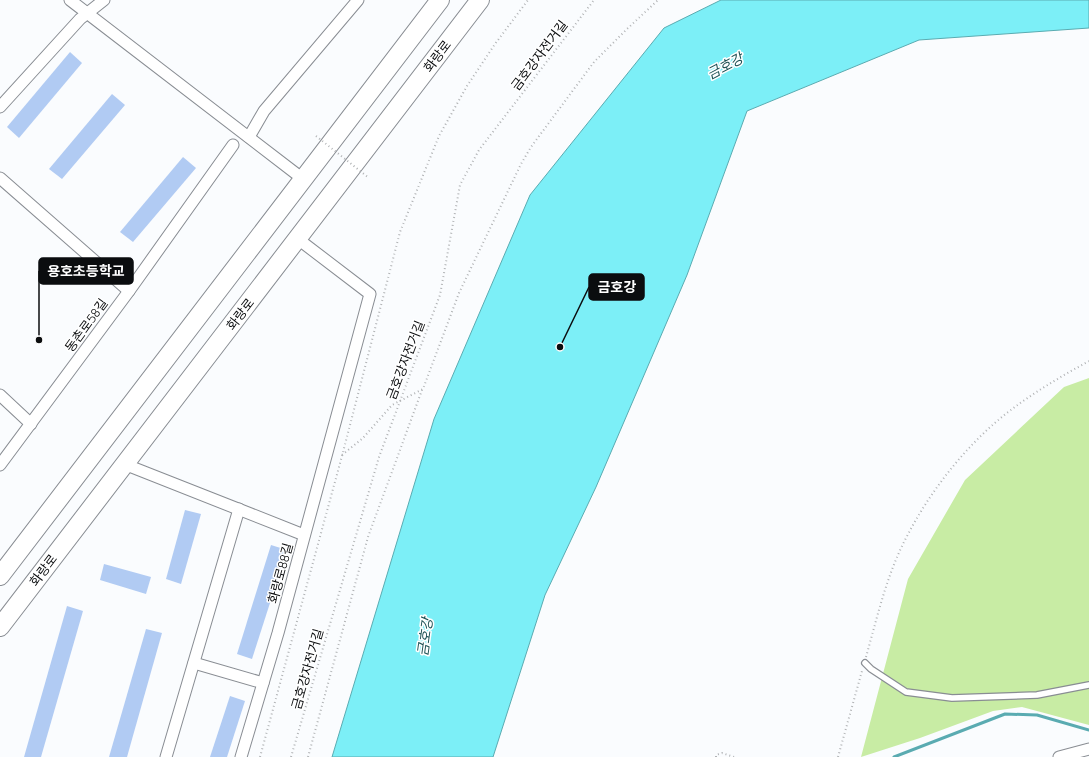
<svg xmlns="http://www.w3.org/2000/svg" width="1089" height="757" font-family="Quicksand,'Noto Sans KR',sans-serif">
<rect width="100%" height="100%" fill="#fafcfe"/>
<path fill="#c8eca4" d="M1089 378V725L1022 707 993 711 920 738 861 757 908 579 965 480 1064 387Z"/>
<path fill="#7ceff7" stroke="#5aabb1" d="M721 0H1089V28L919 40 747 111 687 275 596 487 545 595 493 757H332L434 419 530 195 664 28Z"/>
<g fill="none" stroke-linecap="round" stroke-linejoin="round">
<path stroke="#5aabb1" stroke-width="3" d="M894 757 1005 714 1037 715 1089 730"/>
</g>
<g fill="#b1cbf3">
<path d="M70 52 82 63 19 138 7 127Z"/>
<path d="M112 94 125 105 62 179 49 169Z"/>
<path d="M183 157 196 168 133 242 120 232Z"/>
<path d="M185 510 201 514 181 584 166 579Z"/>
<path d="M271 545 287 550 252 659 237 654Z"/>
<path d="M104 564 151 577 146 594 100 580Z"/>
<path d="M67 606 83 611 41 757H24Z"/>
<path d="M146 629 162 633 127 757H109Z"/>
<path d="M230 696 245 701 227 757H210Z"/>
</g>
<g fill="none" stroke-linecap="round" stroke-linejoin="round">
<g stroke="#898d93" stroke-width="8">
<path id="lane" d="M865 663 871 669 906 692 952 698 1037 695 1089 685"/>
</g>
<g stroke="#898d93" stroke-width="13">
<g id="street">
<path d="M70 0 303 179"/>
<path d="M0 107 80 19 104 0"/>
<path d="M249 137 264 111 358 0"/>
<path d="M0 178 129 291"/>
<path d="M0 395 31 424"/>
<path d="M124 464 304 535"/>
<path d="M0 465 129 291 233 145"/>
<path d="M194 663 263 683"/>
<path d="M166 757 239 509"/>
<path d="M241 757 278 633 370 294 298 239"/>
<path d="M1059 757 1089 749"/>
</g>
</g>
<g stroke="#898d93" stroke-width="20">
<g id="primary">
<path d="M0 576 440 0"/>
<path d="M0 627C160 417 321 209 480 0"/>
</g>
</g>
<g stroke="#b1b3b5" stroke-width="2" stroke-dasharray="1 3" stroke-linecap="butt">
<path d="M342 455 363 438 392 405 423 389 459 293 521 164 531 147 594 62 627 29 658 0"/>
<path d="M866 657C877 618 886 578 904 542 925 500 953 462 987 430 1017 402 1053 381 1089 361"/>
<path d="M260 757 342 456 400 232 439 136 467 86 495 44 528 0"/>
<path d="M291 757 379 457 440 295 460 185 479 150 594 0"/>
<path d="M308 757 368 537 422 390"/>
<path d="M716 757V755L722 753 734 757"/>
<path d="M838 757 862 671"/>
</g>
<use href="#lane" stroke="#fff" stroke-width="5.5"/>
<use href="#street" stroke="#fff" stroke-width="11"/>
<use href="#primary" stroke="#fff" stroke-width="18"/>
<path stroke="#b1b3b5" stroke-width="2" stroke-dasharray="1 3" stroke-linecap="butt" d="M316 136 369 178"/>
</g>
<g text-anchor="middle" stroke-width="3" stroke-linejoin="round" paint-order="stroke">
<g font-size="13" fill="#0b0d0f" stroke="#fff">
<text transform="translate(539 55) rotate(-53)" y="5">금호강자전거길</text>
<text transform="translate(437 56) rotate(-53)" y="5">화랑로</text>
<text transform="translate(240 314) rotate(-52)" y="5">화랑로</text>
<text transform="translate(86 325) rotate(-54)" y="5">동촌로58길</text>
<text transform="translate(405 360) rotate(-69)" y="5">금호강자전거길</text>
<text transform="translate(43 570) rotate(-53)" y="5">화랑로</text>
<text transform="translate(280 573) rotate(-75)" y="5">화랑로88길</text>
<text transform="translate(307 669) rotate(-74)" y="5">금호강자전거길</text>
</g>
<g font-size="14" font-style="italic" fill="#1e5154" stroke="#fff">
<text transform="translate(725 66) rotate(-28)" y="5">금호강</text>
<text transform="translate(425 637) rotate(-82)" y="5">금호강</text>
</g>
</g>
<path fill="none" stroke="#0b0d0f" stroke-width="1.5" d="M39 340L39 271M560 347L589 287"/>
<g fill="#0b0d0f" stroke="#fff" stroke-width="1.5">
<circle cx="39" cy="340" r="4"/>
<circle cx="560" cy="347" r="4"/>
</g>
<g fill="#0b0d0f" stroke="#0b0d0f" stroke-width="1.5">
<rect x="39" y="258" width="94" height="26" rx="4"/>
<rect x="589" y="274" width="55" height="26" rx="4"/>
</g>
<g font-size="14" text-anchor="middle" font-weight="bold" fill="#fff">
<text x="86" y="276">용호초등학교</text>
<text x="617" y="292">금호강</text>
</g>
</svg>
